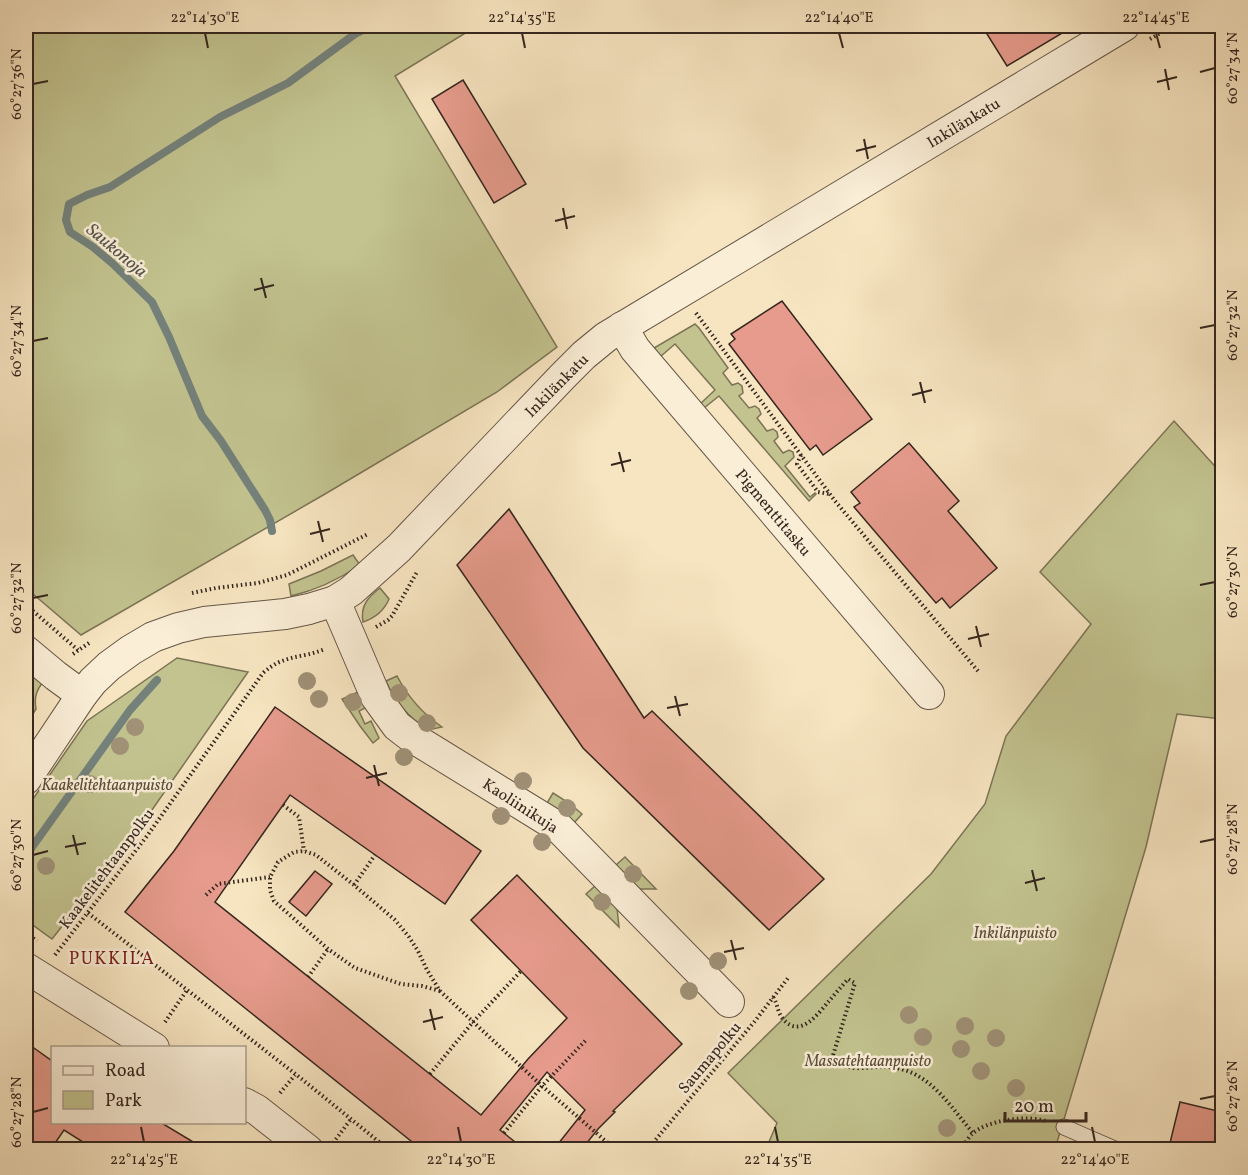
<svg xmlns="http://www.w3.org/2000/svg" width="1248" height="1175" font-family="Vollkorn,serif">
<rect width="100%" height="100%" fill="#f7e5c1"/>
<filter id="stains"><feTurbulence type="fractalNoise" baseFrequency=".00333" numOctaves="4"/><feColorMatrix values="0 0 0 0 .2 0 0 0 0 .09 0 0 0 0 .02 0 0 0 .5 -.17"/></filter>
<radialGradient id="worn" r=".72"><stop offset=".6" stop-color="#630" stop-opacity="0"/><stop offset="1" stop-color="#630" stop-opacity=".3"/></radialGradient>
<g fill="#c2c38f" stroke="#7c7456" stroke-width="1.5">
<path d="M26 26H477L395 76 557 347 497 392 325 494 81 635 26 588Z"/>
<path d="M695 324 699 328 728 368 723 373 732 385 738 383 742 386 743 393 739 396 749 408 755 406 759 409 761 414 757 418 767 431 773 429 777 432 778 437 774 441 783 453 789 450 793 452 794 457 785 466 810 497 815 493 816 494 809 501 719 396 704 408 700 404 715 390 675 344 660 357 654 348Z"/>
<path d="M1174 421 1222 474V719L1177 714 1146 847 1055 1149H766L777 1123 728 1073 931 874 985 804 1006 736 1091 624 1040 572Z"/>
<path d="M353 555 360 565C338 580 317 590 291 596L289 584 321 571Z"/>
<path d="M380 588 389 599C384 611 375 618 363 622 360 606 368 597 380 588Z"/>
<path d="M177 658 248 672 138 830 52 939 26 920V809L87 721Z"/>
<path d="M26 667 43 682C36 691 34 698 36 709L26 725Z"/>
<path d="M397 676C408 697 423 714 442 727L428 730C409 717 395 703 386 681Z"/>
<path d="M358 692 365 708 359 711 365 724 371 721 379 738 373 743 360 726 342 699Z"/>
<path d="M553 793 569 803 582 814 574 823 547 803Z"/>
<path d="M625 857 656 889H639L616 865Z"/>
<path d="M595 886 617 908 619 927 586 894Z"/>
</g>
<g fill="none" stroke-linecap="round" stroke-linejoin="round">
<g stroke="#74817b" stroke-width="8">
<path d="M272 531 270 520 265 510 221 441 202 416 169 337 152 302 112 263 93 247 70 232 66 220 69 204 87 195 110 187 220 117 288 83 355 34 371 26"/>
<path d="M26 871 30 850 130 710 157 680"/>
</g>
</g>
<g fill="#e69b8c" stroke="#35261e" stroke-width="1.5">
<path d="M982 26H1074L1007 66Z"/>
<path d="M463 80 526 184 494 203 432 99Z"/>
<path d="M782 301 872 419 823 455 816 445 810 450 729 344 735 339 731 334Z"/>
<path d="M909 443 959 501 948 511 997 568 950 608 942 598 936 603 854 507 860 503 851 492Z"/>
<path d="M509 509 644 718 652 711 824 879 769 930 583 748 457 565Z"/>
<path d="M275 707 481 851 445 904 290 795 215 902 481 1115 528 1059 567 1018 471 920 517 875 682 1044 613 1111 615 1112 598 1129 582 1149H554L585 1110 547 1072 500 1130 524 1149H421L125 912 174 851Z"/>
<path d="M315 871 332 884 306 916 289 902Z"/>
<path d="M34 1048 52 1061V1122H160L205 1149H94L64 1130 51 1149H26V1061Z"/>
<path d="M1180 1102 1222 1112V1149H1198L1170 1143Z"/>
</g>
<g fill="none" stroke-linecap="round" stroke-linejoin="round">
<g stroke="#665647" stroke-width="17">
<path id="service" d="M1064 1127 1117 1150"/>
</g>
<g stroke="#665647" stroke-width="32">
<g id="minor">
<path d="M622 327 635 349 929 694"/>
<path d="M335 601 376 697 397 726 410 736 558 827 729 1002"/>
<path d="M26 651 56 676 82 695"/>
<path d="M26 779 82 695 93 681 109 666 131 650 153 637 178 628 204 622 285 614 309 609 335 601 351 591 399 548 563 376 584 355 606 337 1124 26"/>
<path d="M26 968 154 1048"/>
<path d="M244 1103 257 1110 308 1150"/>
</g>
</g>
<g stroke="#35261e" stroke-width="4" stroke-dasharray="1.5 3" stroke-linecap="butt">
<path d="M1150 39 1173 26"/>
<path d="M696 313 835 501 978 671"/>
<path d="M801 455 797 464 818 492 829 494"/>
<path d="M192 593 216 588 258 583 287 575 368 534"/>
<path d="M26 605 78 650"/>
<path d="M376 627 388 620 392 616 417 572"/>
<path d="M73 654 89 643"/>
<path d="M283 805 299 817 304 851"/>
<path d="M354 885 375 855"/>
<path d="M206 895 218 884 270 877"/>
<path d="M88 913 298 1076 389 1150"/>
<path d="M26 933 37 941"/>
<path d="M55 955 147 836 263 673C284 654 301 659 325 649"/>
<path d="M308 977 328 949"/>
<path d="M440 991 422 986 401 984 355 968 328 949 274 901 270 890V877L278 862 294 852 304 851 316 855 354 885 395 920 409 937 418 951 427 970 440 991 542 1086 616 1150"/>
<path d="M773 997C778 1004 777 1012 783 1019 800 1039 818 1014 829 1001 835 994 841 987 848 979L855 983 831 1062C837 1064 843 1066 849 1067 861 1070 874 1066 886 1067 928 1068 949 1105 973 1133"/>
<path d="M165 1022 187 990"/>
<path d="M430 1074 473 1022 521 971"/>
<path d="M280 1093 295 1075"/>
<path d="M504 1133 542 1086 587 1039"/>
<path d="M333 1143 351 1119"/>
<path d="M647 1150 755 1021 788 978"/>
<path d="M961 1150C964 1145 968 1138 972 1134 987 1120 1027 1115 1046 1121"/>
</g>
<use href="#service" stroke="#faeed7" stroke-width="15"/>
<use href="#minor" stroke="#faeed7" stroke-width="30"/>
</g>
<g fill="#a09177">
<circle cx="307" cy="681" r="9"/>
<circle cx="399" cy="693" r="9"/>
<circle cx="319" cy="699" r="9"/>
<circle cx="353" cy="702" r="9"/>
<circle cx="427" cy="723" r="9"/>
<circle cx="135" cy="727" r="9"/>
<circle cx="120" cy="746" r="9"/>
<circle cx="404" cy="757" r="9"/>
<circle cx="523" cy="781" r="9"/>
<circle cx="90" cy="784" r="9"/>
<circle cx="567" cy="808" r="9"/>
<circle cx="501" cy="816" r="9"/>
<circle cx="542" cy="842" r="9"/>
<circle cx="46" cy="866" r="9"/>
<circle cx="633" cy="874" r="9"/>
<circle cx="602" cy="902" r="9"/>
<circle cx="718" cy="961" r="9"/>
<circle cx="689" cy="991" r="9"/>
<circle cx="909" cy="1015" r="9"/>
<circle cx="965" cy="1026" r="9"/>
<circle cx="923" cy="1037" r="9"/>
<circle cx="996" cy="1038" r="9"/>
<circle cx="961" cy="1049" r="9"/>
<circle cx="981" cy="1071" r="9"/>
<circle cx="1016" cy="1088" r="9"/>
<circle cx="947" cy="1128" r="9"/>
</g>
<path fill="none" stroke="#35261e" stroke-width="2" d="M205 33 208 48M522 33 525 48M839 33 843 48M1156 33 1160 48M1165 69 1169 90M1200 72 1215 68M1157 82 1177 77M33 84 48 81M864 139 868 159M856 151 876 146M563 208 567 229M555 221 575 216M261 278 266 298M254 290 274 285M1200 328 1215 325M33 341 48 338M920 382 925 403M912 395 932 390M619 452 624 472M611 465 631 460M318 521 323 542M310 534 330 529M1200 585 1215 582M33 598 48 595M976 626 981 647M968 639 989 634M675 696 680 716M667 708 688 704M374 765 379 786M366 778 387 773M73 835 78 855M1200 842 1215 839M65 847 86 843M33 855 48 851M1032 870 1037 891M1025 883 1045 878M731 940 736 960M724 952 744 948M430 1009 435 1030M423 1022 443 1017M1200 1099 1215 1096M33 1112 48 1108M141 1127 144 1142M458 1127 461 1142M775 1127 778 1142M1092 1127 1095 1142"/>
<g text-anchor="middle" stroke-width="5" stroke-linejoin="round" paint-order="stroke">
<g font-size="16" fill="#35261e" stroke="#faeed7">
<text transform="translate(963 122) rotate(-31)" y="6">Inkilänkatu</text>
<text transform="translate(556 385) rotate(-45)" y="6">Inkilänkatu</text>
<text transform="translate(774 512) rotate(50)" y="6">Pigmenttitasku</text>
<text transform="translate(521 805) rotate(33)" y="6">Kaoliinikuja</text>
<text transform="translate(106 868) rotate(-53)" y="6">Kaakelitehtaanpolku</text>
<text transform="translate(709 1057) rotate(-50)" y="6">Saumapolku</text>
</g>
<g font-size="16" font-style="italic" fill="#584d3a" stroke="#faeed7">
<text x="107" y="790">Kaakelitehtaanpuisto</text>
<text x="1015" y="938">Inkilänpuisto</text>
<text x="868" y="1066">Massatehtaanpuisto</text>
</g>
<g font-size="18" font-style="italic" fill="#54544c" stroke="#faeed7">
<text transform="translate(117 250) rotate(40)" y="6">Saukonoja</text>
</g>
<g font-size="18" letter-spacing="1.5" fill="#7a1f14" stroke="#faeed7">
<text x="112" y="964">PUKKILA</text>
</g>
</g>
<rect width="1248" height="1175" fill="none" stroke="#f7e5c1" stroke-width="66"/>
<rect x="51" y="1046" width="195" height="78" fill="#faeed7" stroke="#ab9e8d" stroke-width="1.5"/>
<rect x="63" y="1066" width="30" height="9" fill="#faeed7" stroke="#ab9e8d" stroke-width="1.5"/>
<text x="105" y="1076" font-size="18" fill="#35261e">Road</text>
<rect x="63" y="1091" width="30" height="18" fill="#c2c38f" stroke="#ab9e8d" stroke-width="1.5"/>
<text x="105" y="1106" font-size="18" fill="#35261e">Park</text>
<path d="M1005 1112v9h81v-9" fill="none" stroke="#35261e" stroke-width="3"/>
<text x="1014" y="1112" font-size="18" fill="#35261e" stroke="#faeed7" stroke-width="4.5" paint-order="stroke">20 m</text>
<rect x="33" y="33" width="1182" height="1109" fill="none" stroke="#35261e" stroke-width="2"/>
<g font-size="15" text-anchor="middle" fill="#35261e">
<text x="205" y="22">22°14'30"E</text>
<text x="522" y="22">22°14'35"E</text>
<text x="839" y="22">22°14'40"E</text>
<text x="1156" y="22">22°14'45"E</text>
<text transform="translate(1232 68) rotate(-90)" y="5">60°27'34"N</text>
<text transform="translate(16 84) rotate(-90)" y="5">60°27'36"N</text>
<text transform="translate(1232 325) rotate(-90)" y="5">60°27'32"N</text>
<text transform="translate(16 341) rotate(-90)" y="5">60°27'34"N</text>
<text transform="translate(1232 582) rotate(-90)" y="5">60°27'30"N</text>
<text transform="translate(16 598) rotate(-90)" y="5">60°27'32"N</text>
<text transform="translate(1232 839) rotate(-90)" y="5">60°27'28"N</text>
<text transform="translate(16 855) rotate(-90)" y="5">60°27'30"N</text>
<text transform="translate(1232 1096) rotate(-90)" y="5">60°27'26"N</text>
<text transform="translate(16 1112) rotate(-90)" y="5">60°27'28"N</text>
<text x="144" y="1164">22°14'25"E</text>
<text x="461" y="1164">22°14'30"E</text>
<text x="778" y="1164">22°14'35"E</text>
<text x="1095" y="1164">22°14'40"E</text>
</g>
<rect width="100%" height="100%" filter="url(#stains)"/>
<rect width="100%" height="100%" fill="url(#worn)"/>
</svg>
